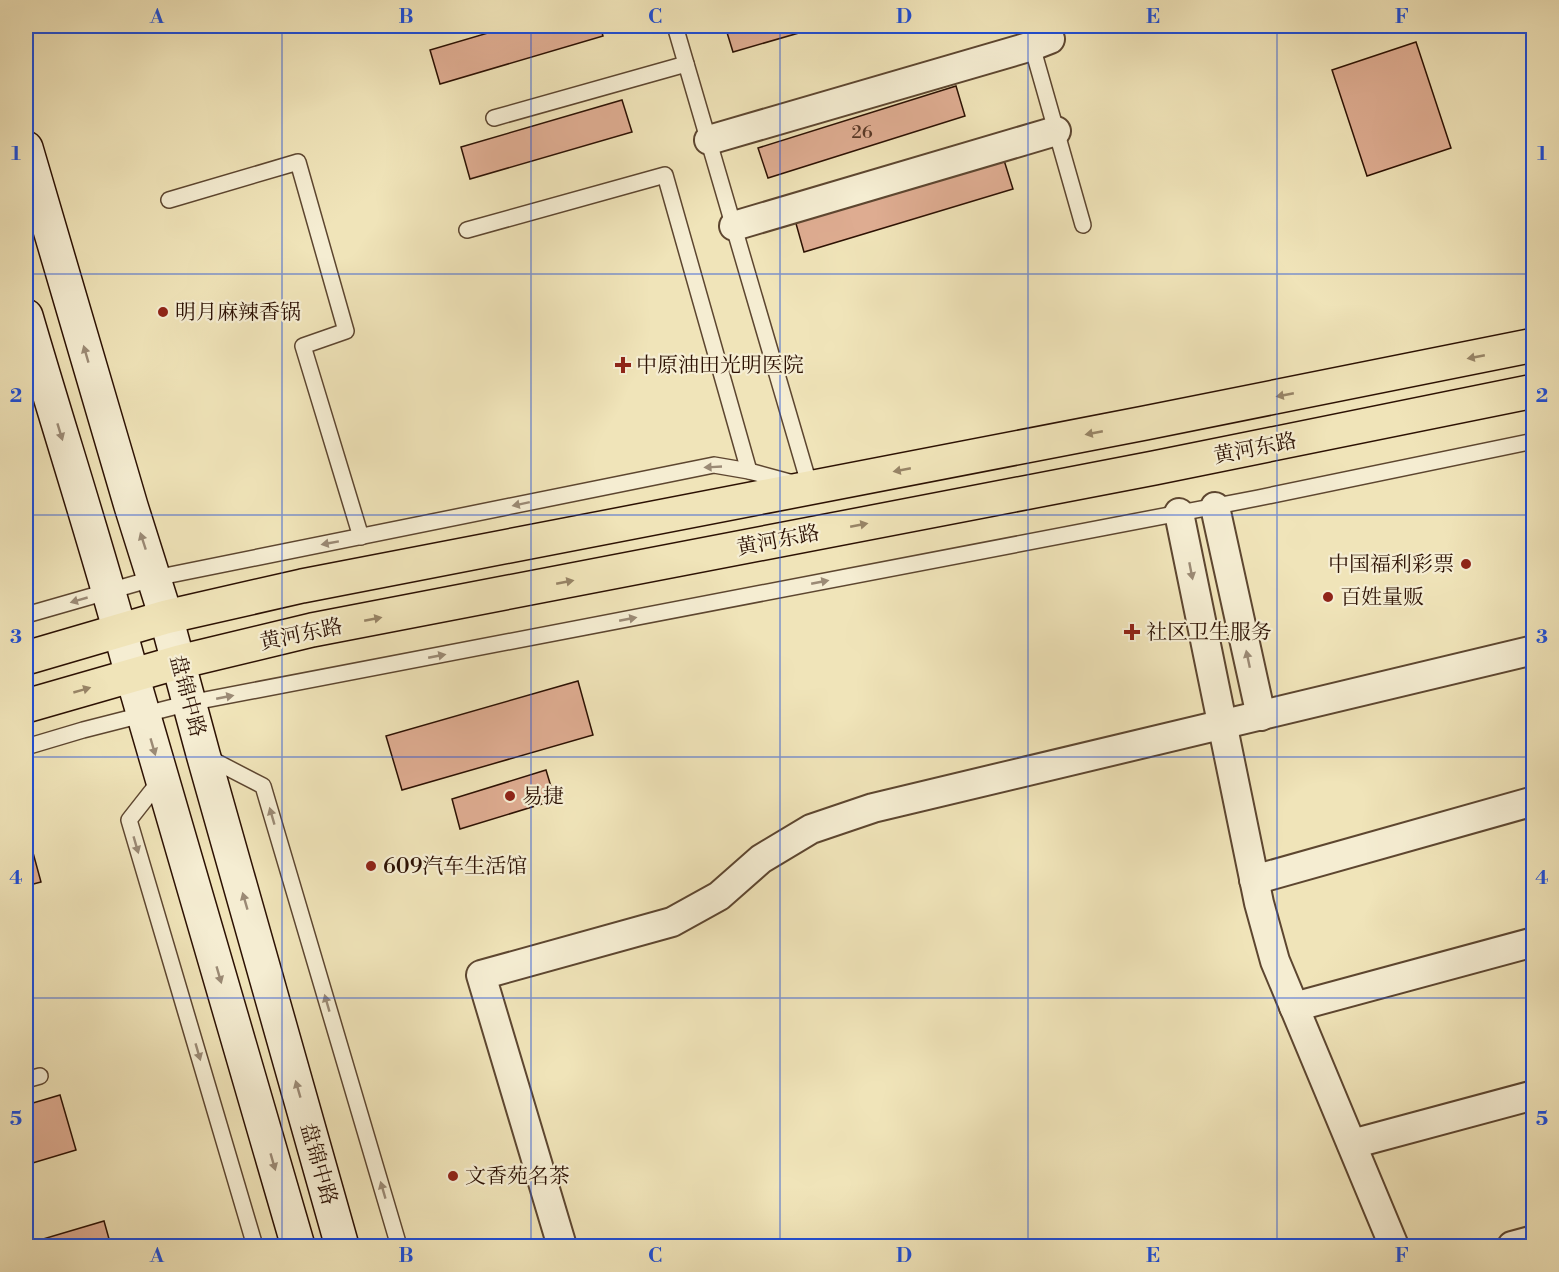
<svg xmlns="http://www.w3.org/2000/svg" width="1559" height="1272" font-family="'Libre Bodoni','Noto Serif SC',serif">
<rect width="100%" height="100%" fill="#f0e4b9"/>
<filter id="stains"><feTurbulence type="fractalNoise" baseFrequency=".00333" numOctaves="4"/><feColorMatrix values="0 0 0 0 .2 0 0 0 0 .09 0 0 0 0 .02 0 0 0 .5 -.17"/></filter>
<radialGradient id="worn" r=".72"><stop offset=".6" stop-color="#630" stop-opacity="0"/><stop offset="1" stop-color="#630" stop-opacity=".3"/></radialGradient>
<g fill="#deac91" stroke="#2c1103" stroke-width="1.5">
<path d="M512 26H600L603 36 440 84 430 50Z"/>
<path d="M725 26H823L733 52Z"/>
<path d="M1416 42 1451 148 1367 176 1332 70Z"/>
<path d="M956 86 965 116 768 178 758 148Z"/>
<path d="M622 100 632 132 470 179 461 147Z"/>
<path d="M1003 157 1013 189 804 252 795 220Z"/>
<path d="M578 681 593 735 402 790 386 736Z"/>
<path d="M546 770 555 800 460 829 452 799Z"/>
<path d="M26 827 41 882 26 886Z"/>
<path d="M60 1095 76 1150 26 1165V1105Z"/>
<path d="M104 1221 111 1246H26V1244Z"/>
</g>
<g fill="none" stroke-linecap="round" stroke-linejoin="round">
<g stroke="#5d4630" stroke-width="18">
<g id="lane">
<path d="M675 26 810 487"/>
<path d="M1032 46 1083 225"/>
<path d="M494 118 686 64"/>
<path d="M169 200 298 162 346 331 303 346 361 537"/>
<path d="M467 230 665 175 749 471"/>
<path d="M26 615 155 578 714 465 749 471 793 483"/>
<path d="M26 747 83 730 189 703 1258 498 1534 441"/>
<path d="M205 756 263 786 399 1246"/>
<path d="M162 778 129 820 255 1246"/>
<path d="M26 1080 40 1076"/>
</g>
</g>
<g stroke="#5d4630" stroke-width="32">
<g id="street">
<path d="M709 140 1032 46 1050 39"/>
<path d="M734 226 1056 131"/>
<path d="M1215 507 1261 716"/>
<path d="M1179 513 1259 903 1275 961 1394 1246"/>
<path d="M1254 880 1534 801"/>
<path d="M1294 1007 1534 942"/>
<path d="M1352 1144 1534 1095"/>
<path d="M562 1246 481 975 672 922 719 896 761 859 811 829 873 808 1534 650"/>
<path d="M1512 1246 1534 1240"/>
</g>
</g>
<g stroke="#2c1103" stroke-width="36">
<g id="secondary">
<path d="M26 148 131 506 166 617 203 754 342 1246"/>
<path d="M26 316C61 436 100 555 132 675L298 1246"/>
</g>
</g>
<g stroke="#2c1103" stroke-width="36">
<g id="primary">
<path d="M26 658 166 617 302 586 1145 423 1534 345"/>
<path d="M26 706 179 662 312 630 1154 468 1534 391"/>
</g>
</g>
<use href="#lane" stroke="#f5edd2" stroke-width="15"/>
<use href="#street" stroke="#f5edd2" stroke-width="28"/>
<use href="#secondary" stroke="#f5edd2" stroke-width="33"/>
<use href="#primary" stroke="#f0e4b9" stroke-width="33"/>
</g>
<defs><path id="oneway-solid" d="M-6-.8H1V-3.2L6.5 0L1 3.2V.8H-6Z" transform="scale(1.5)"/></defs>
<g fill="#9b8a75">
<use href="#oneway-solid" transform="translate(86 354) rotate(-106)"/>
<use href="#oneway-solid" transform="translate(60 432) rotate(73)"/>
<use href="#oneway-solid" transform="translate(713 467) rotate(177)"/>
<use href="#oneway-solid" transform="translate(521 504) rotate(168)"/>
<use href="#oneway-solid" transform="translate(143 541) rotate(-108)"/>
<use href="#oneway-solid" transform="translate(330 543) rotate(170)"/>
<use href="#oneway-solid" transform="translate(1191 571) rotate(79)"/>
<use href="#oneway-solid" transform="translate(820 582) rotate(-11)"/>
<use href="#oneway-solid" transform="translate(79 600) rotate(164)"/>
<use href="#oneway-solid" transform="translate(628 619) rotate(-11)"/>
<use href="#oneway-solid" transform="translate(437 656) rotate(-11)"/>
<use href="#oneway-solid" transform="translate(1248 659) rotate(-102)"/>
<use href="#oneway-solid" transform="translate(225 697) rotate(-11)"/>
<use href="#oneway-solid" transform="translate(153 747) rotate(74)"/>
<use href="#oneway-solid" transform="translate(272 816) rotate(-106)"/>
<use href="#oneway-solid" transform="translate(136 845) rotate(74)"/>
<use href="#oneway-solid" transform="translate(245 901) rotate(-106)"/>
<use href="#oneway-solid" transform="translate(219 975) rotate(74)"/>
<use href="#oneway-solid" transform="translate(327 1003) rotate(-106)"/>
<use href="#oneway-solid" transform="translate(198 1052) rotate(74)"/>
<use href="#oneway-solid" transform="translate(298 1089) rotate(-106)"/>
<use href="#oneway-solid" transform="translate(273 1162) rotate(74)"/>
<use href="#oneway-solid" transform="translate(383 1190) rotate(-106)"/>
</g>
<g fill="#988567">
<use href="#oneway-solid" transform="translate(1476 357) rotate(169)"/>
<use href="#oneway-solid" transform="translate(1285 395) rotate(169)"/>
<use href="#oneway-solid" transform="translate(1094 433) rotate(169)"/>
<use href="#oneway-solid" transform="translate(902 470) rotate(169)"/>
<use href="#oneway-solid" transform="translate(859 525) rotate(-11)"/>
<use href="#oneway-solid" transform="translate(565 582) rotate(-11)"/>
<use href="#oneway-solid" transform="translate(373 619) rotate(-11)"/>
<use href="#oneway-solid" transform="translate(82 690) rotate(-16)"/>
</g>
<path fill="none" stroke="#1d4ed8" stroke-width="1.5" stroke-opacity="0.55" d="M282 26V1246M531 26V1246M780 26V1246M1028 26V1246M1277 26V1246M26 274H1534M26 515H1534M26 757H1534M26 998H1534"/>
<g fill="#8f2418" stroke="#f5edd2" stroke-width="2">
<circle cx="163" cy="312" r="6"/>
<path d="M620 356h6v6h6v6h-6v6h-6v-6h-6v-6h6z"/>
<circle cx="1466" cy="564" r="6"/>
<circle cx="1328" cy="597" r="6"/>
<path d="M1129 623h6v6h6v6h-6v6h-6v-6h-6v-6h6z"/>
<circle cx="510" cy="796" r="6"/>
<circle cx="371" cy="866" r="6"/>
<circle cx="453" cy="1176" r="6"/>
</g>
<g text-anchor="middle" stroke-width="4.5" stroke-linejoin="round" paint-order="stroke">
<g font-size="18" fill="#583826">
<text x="862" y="138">26</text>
</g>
<g font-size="21" fill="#2c1103" stroke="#f5edd2" text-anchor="start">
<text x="175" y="319">明月麻辣香锅</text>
<text x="636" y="372">中原油田光明医院</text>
<text x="1454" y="571" text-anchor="end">中国福利彩票</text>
<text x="1340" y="604">百姓量贩</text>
<text x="1146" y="639">社区卫生服务</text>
<text x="522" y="803">易捷</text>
<text x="383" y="873">609汽车生活馆</text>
<text x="465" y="1183">文香苑名茶</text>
</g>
<g font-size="21" fill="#2c1103" stroke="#f5edd2">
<text transform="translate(1255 448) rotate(-11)" y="7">黄河东路</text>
<text transform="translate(778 540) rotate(-11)" y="7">黄河东路</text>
<text transform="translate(301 634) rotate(-12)" y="7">黄河东路</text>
<text transform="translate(188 696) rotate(75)" y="7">盘锦中路</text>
<text transform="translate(319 1164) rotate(74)" y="7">盘锦中路</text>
</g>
</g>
<rect width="1559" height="1272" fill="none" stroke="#f0e4b9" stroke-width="66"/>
<rect x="33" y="33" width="1493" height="1206" fill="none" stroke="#1d4ed8" stroke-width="2"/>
<g font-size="20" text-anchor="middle" font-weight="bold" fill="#1d4ed8">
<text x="157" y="23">A</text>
<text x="406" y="23">B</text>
<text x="655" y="23">C</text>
<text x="904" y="23">D</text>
<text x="1153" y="23">E</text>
<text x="1402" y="23">F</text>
<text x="16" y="160">1</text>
<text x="1542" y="160">1</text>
<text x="16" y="402">2</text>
<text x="1542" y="402">2</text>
<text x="16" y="643">3</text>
<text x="1542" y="643">3</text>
<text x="16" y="884">4</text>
<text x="1542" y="884">4</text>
<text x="16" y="1125">5</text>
<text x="1542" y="1125">5</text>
<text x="157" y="1262">A</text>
<text x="406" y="1262">B</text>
<text x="655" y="1262">C</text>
<text x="904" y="1262">D</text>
<text x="1153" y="1262">E</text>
<text x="1402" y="1262">F</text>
</g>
<rect width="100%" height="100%" filter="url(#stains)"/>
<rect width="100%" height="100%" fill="url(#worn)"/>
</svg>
